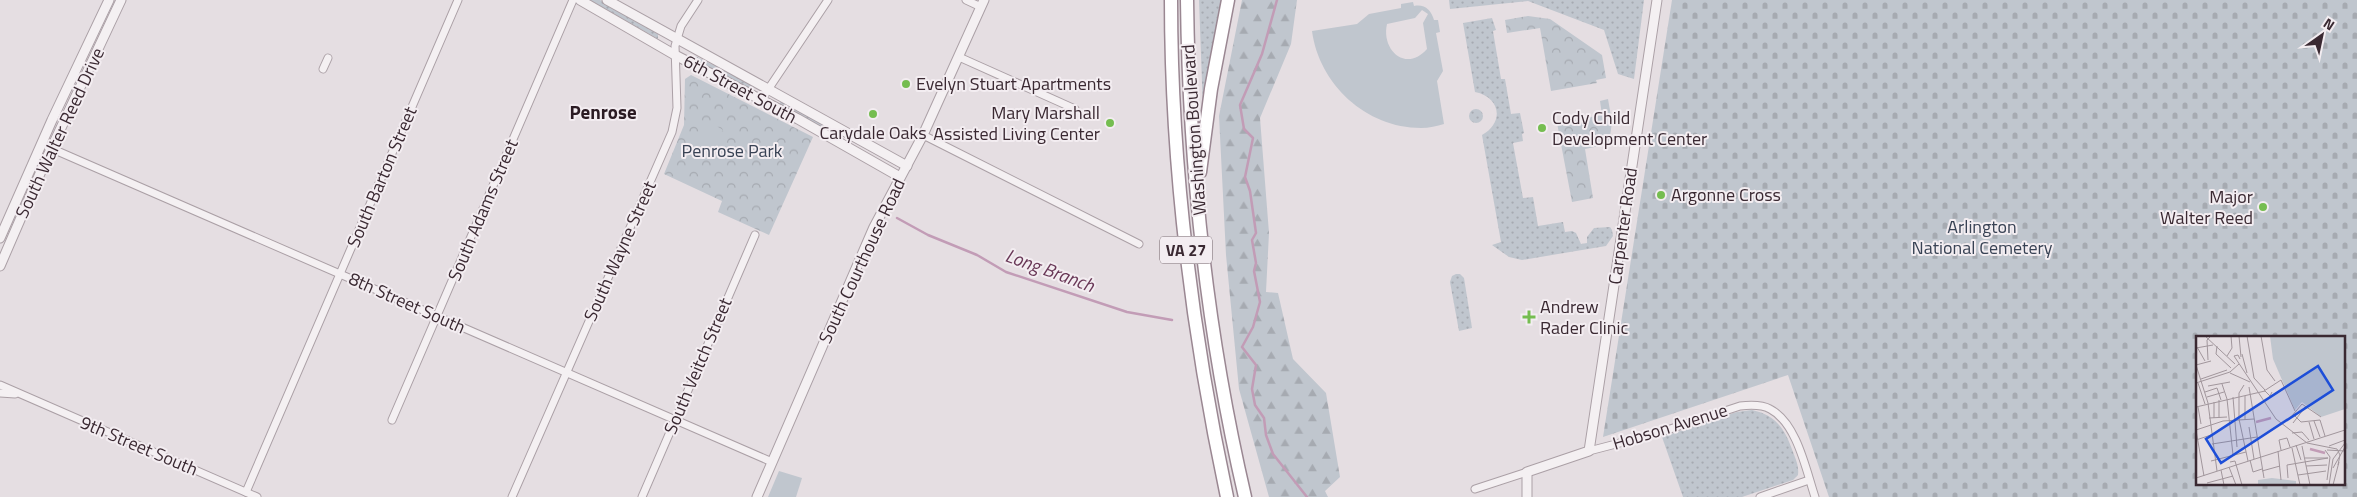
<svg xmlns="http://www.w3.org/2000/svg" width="2357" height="497" font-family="'Titillium Web',sans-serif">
<defs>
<pattern id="grass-dots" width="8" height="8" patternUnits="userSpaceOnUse" patternTransform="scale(1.25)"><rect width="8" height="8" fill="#c0c6ce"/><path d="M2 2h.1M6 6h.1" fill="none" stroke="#a6aab1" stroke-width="1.8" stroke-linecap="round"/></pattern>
<pattern id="forest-firs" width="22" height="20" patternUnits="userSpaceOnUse" patternTransform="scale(1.25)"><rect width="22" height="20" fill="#c0c6ce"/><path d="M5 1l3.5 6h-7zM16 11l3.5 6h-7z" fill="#a6aab1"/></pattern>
<pattern id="cemetery-stones" width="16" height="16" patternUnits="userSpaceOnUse" patternTransform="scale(1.25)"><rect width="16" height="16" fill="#c0c6ce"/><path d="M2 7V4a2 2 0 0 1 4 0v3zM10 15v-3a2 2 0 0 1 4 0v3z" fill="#a6aab1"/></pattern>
<pattern id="park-crowns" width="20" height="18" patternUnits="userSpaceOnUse" patternTransform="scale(1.25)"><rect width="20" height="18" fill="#c0c6ce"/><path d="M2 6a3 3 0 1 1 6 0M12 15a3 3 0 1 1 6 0" fill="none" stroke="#a6aab1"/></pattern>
</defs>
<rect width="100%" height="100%" fill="#e5dee2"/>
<g fill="url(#grass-dots)">
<path d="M590 0H600L658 34V39Z"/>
<path d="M1199 0H1225L1203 111Z"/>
<path d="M1449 0H1644L1634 79 1618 74 1604 30 1528 1 1450 9Z"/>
<path d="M1492 18 1496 30 1493 31 1501 79H1505L1511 114 1520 113 1524 133 1522 134 1523 141 1513 143 1523 198 1533 197 1538 226 1563 222 1565 232 1572 231 1576 233 1581 244 1587 243V237L1594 228 1610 227 1612 230 1613 236 1606 246 1522 260 1509 257 1492 245 1501 242 1482 135C1505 122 1500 97 1475 92L1463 23Z"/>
<path d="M695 56 754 85V90H751L695 61Z"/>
<path d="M780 100 836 131 835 134 780 105Z"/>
<circle cx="1476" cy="116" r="7"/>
<path d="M1456 274H1460L1464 278 1472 328 1459 331 1450 282 1452 276Z"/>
<path d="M1752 410C1776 415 1785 429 1793 452 1796 460 1799 466 1798 475L1793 480 1742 497H1683L1662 437 1737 412Z"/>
</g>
<path fill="url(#forest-firs)" d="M1242 0H1297L1291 44 1260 118 1269 233 1266 292 1278 293 1293 359 1326 393 1340 477 1325 491 1328 497H1269L1239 389 1226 255 1219 116Z"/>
<path fill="url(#cemetery-stones)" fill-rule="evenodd" d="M1672 0H2357V497H1829L1788 375 1603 437ZM2197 337H2343V483H2197Z"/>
<g fill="url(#park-crowns)">
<path d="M1528 16 1550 19 1602 55 1606 78 1596 80 1597 83 1551 91 1540 28 1507 33 1505 20Z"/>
<path d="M691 75 813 137 769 235 718 212 722 201 664 174 684 125 685 79Z"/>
<path d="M1608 99 1612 122 1609 144 1585 149 1593 198 1572 202 1557 123 1602 115 1600 101Z"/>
</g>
<g fill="#c0c6ce" fill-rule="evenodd">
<path d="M1413 2 1414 6C1425 4 1431 10 1434 20H1438L1440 32 1436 33 1443 71 1437 81 1444 124C1437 126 1429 128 1421 128 1366 128 1319 84 1312 31L1357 24 1369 14 1401 8V4ZM1422 10 1428 14 1423 23 1427 49C1406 73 1381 50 1387 24L1415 18Z"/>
<path d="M710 122 723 130 708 157 694 149Z"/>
<path d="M779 471 802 478 796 497H768Z"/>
</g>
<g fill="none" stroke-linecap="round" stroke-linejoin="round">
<g stroke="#c29cb6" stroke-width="2.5">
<path d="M1277 0 1262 54 1240 105 1244 129 1253 138 1245 177 1250 191 1256 233 1252 240 1256 263 1254 271 1260 302 1253 327 1242 347 1256 365 1252 389 1255 405 1264 418 1266 435 1273 454 1307 497"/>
<path d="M897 218 928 235 977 255 1006 272 1127 312 1172 320"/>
</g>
<g stroke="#aba0a6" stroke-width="9">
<g id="minor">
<path d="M966 0 981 7"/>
<path d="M959 57 1075 109"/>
<path d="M323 69 328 58"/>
<path d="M761 100 828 0"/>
<path d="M923 135 1139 244"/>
<path d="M48 147 772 462"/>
<path d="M0 385 257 497"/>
<path d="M0 393 15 394"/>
<path d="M392 420 573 0"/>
<path d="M1589 451 1658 433 1740 406C1749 405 1761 404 1770 409 1797 423 1806 470 1815 497"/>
<path d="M1475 489 1527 472"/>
<path d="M246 492 458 0"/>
<path d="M512 497 672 132 677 108 675 46 681 26 698 0"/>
<path d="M642 497 755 235"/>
<path d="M1760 497 1809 480"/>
</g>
</g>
<g stroke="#aba0a6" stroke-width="11">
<g id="tertiary">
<path d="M580 0 675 55 798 119 900 177"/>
<path d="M607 0 907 166"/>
<path d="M0 238 52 120 109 0"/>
<path d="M0 266 45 162 121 0"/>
<path d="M757 497 874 227 923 135 984 0"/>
<path d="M1527 497V472L1589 451 1657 0"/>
</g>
</g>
<g stroke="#9a8792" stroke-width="15">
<g id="motorway">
<path d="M1171 0C1171 168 1192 333 1227 497"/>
<path d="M1187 0C1189 167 1207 334 1245 497"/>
<path d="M1200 172 1211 89 1228 0"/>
</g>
</g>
<use href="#minor" stroke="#f4f0f2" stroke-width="7"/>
<use href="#tertiary" stroke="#f4f0f2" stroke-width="9"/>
<use href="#motorway" stroke="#fff" stroke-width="12"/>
</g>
<g fill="#75bd50" stroke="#f3edf1" stroke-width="2">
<circle cx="906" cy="84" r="5"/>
<circle cx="873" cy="114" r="5"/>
<circle cx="1110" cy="123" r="5"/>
<circle cx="1542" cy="128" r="5"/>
<circle cx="1661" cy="195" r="5"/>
<circle cx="2263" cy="207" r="5"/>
<path d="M1526.5 309.5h5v5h5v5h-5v5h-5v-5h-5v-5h5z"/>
</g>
<g text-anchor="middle" stroke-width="4" stroke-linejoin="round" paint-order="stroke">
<rect fill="#f3edf1" stroke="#72646b" stroke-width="1" x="1160" y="236.5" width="52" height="27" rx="4"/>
<g font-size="16" font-weight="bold" fill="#3a2932">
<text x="1186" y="256">VA 27</text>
</g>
<g font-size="18" fill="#3a2932" stroke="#f3edf1" text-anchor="start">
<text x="916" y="90">Evelyn Stuart Apartments</text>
<text x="1100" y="119" text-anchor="end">Mary Marshall<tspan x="1100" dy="21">Assisted Living Center</tspan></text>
<text x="1552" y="124">Cody Child<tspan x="1552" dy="21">Development Center</tspan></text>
<text x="873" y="139" text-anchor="middle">Carydale Oaks</text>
<text x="1671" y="201">Argonne Cross</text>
<text x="2253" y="203" text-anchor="end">Major<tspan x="2253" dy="21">Walter Reed</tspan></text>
<text x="1540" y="313">Andrew<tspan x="1540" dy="21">Rader Clinic</tspan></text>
</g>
<g font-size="18" fill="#3a2932" stroke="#f3edf1">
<text transform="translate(740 89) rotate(28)" y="6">6th Street South</text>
<text transform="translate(1194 130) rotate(-94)" y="6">Washington Boulevard</text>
<text transform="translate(60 133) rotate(-65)" y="6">South Walter Reed Drive</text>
<text transform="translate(382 177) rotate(-67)" y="6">South Barton Street</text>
<text transform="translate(483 210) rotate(-67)" y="6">South Adams Street</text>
<text transform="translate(1623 226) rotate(-82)" y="6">Carpenter Road</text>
<text transform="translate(620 251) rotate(-66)" y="6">South Wayne Street</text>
<text transform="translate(862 261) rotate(-65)" y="6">South Courthouse Road</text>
<text transform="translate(407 303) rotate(24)" y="6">8th Street South</text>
<text transform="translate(698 366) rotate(-67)" y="6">South Veitch Street</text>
<text transform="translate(1670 427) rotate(-17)" y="6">Hobson Avenue</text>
<text transform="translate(139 446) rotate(23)" y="6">9th Street South</text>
</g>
<g font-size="18" fill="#384254" stroke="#f3edf1">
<text x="732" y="157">Penrose Park</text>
<text x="1982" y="233">Arlington<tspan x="1982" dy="21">National Cemetery</tspan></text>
</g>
<g font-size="19" font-weight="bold" fill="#2b1b23" stroke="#f3edf1">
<text x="603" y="119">Penrose</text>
</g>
<g font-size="19" font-style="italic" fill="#693857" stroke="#f3edf1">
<text transform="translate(1050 270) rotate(20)" y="7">Long Branch</text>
</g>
</g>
<g transform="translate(2196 336)">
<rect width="149" height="149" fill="#e5dee2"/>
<path d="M76 142 100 145V149H62V144Z" fill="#c0c6ce"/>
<path d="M74 0H149V73L125 81 106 66 99 74 77 23Z" fill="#c0c6ce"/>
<path fill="none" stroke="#c29cb6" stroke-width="2.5" d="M60 86 75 82M114 113 129 117"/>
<path fill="none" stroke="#a1969c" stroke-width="1" d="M9 0 39 28M43 0 45 21M51 0 58 42 69 54M65 0 71 34 79 45M21 10 20 18 35 32M1 11 9 25M0 12 17 9M46 18 51 37M31 20 36 12 35 0M44 23 42 19 38 20 80 83 111 107 141 113 144 119 142 129M12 24 11 4 15 0M0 29 12 67 21 135M0 29 15 25M34 37 54 46M5 43 31 34M0 47 34 36 43 28M2 47 9 68M26 48 31 63M48 49 43 57V83L52 125M12 50 34 46M53 51 68 142M68 55 85 44 99 75M9 56 21 52 25 64M11 61 28 56M37 61 41 111M31 63 37 119M18 66V82M0 71 69 55 74 60 76 56M2 71 5 88M97 78 105 86 124 84 129 100M95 81 106 68 125 81M13 82 31 81M23 82V64M49 84V60M118 85 124 101M113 86 118 103M97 87 110 70M53 91 58 123M0 94 27 85 58 83M0 94 8 140M96 97 106 96 113 104M0 104 15 99M16 108 61 101M100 109 105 124M106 110 114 149M133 110 149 104M96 112 104 149M85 114 83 104 91 102 94 111M129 114 134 121 131 144M131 114 149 115M82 115 85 144M109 122H132M54 124 57 136 66 133M15 125 50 116M34 126 39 125 46 149M110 130 131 129M33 131 40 149M137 132 149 111M25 134 28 149M66 135 84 130M102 139 130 135M0 142 149 94M92 142 91 129 132 122M11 147 37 140M133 149 137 123 149 107M137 149 143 126"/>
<path fill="#1d4ed8" fill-opacity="0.15" stroke="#1d4ed8" stroke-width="2.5" d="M122 30 137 54 25 127 10 103Z"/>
<rect width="149" height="149" fill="none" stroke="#3a2932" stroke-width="2.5"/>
</g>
<g transform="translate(2322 35) rotate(33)" stroke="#f3edf1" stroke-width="4" paint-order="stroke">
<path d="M0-4L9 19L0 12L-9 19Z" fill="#3a2932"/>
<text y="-8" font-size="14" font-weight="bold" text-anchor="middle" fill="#3a2932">N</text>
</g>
</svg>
